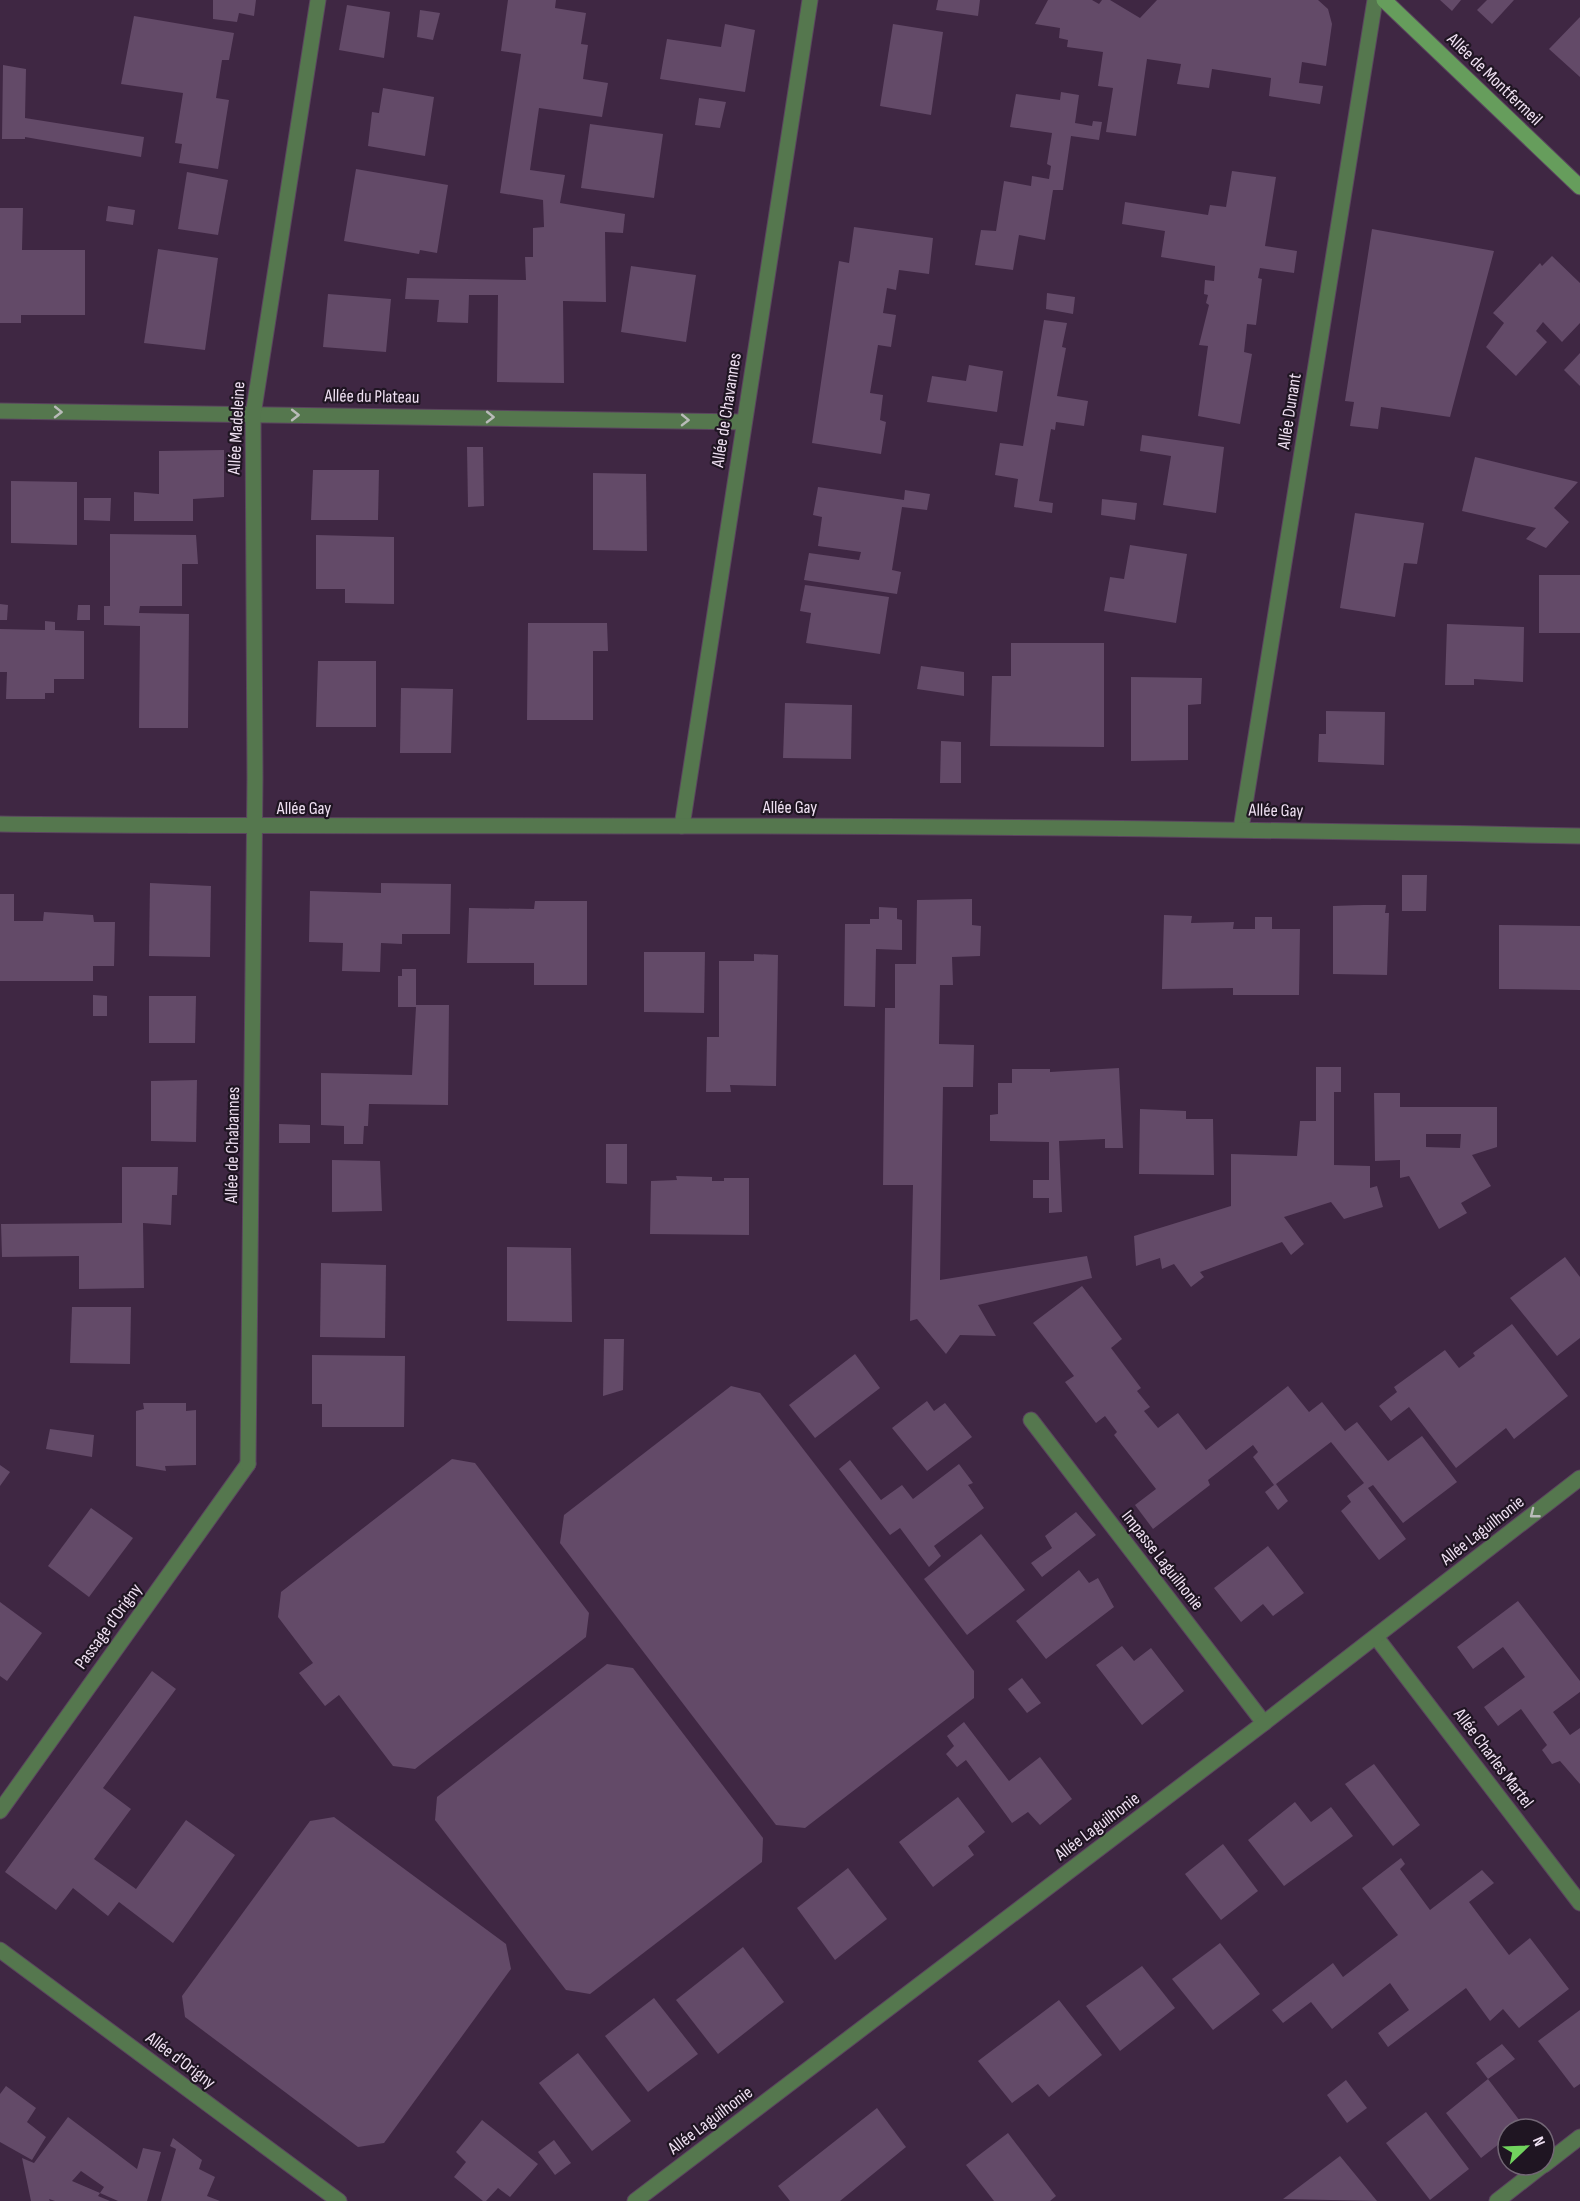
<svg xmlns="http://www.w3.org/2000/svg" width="1580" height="2201" font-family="'Sofia Sans Condensed',sans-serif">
<rect width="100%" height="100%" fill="#3f2743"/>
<g fill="#634a68" fill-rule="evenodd">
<path d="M213 0H256L254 16 239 13 237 22 213 19Z"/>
<path d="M508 0H556L555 8 586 13 581 44 588 45 583 79 608 83 602 117 539 108 530 170 565 175 560 203 625 214 623 233 605 232 606 302 563 301 564 383 497 382 498 295H469L468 323 437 322 439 300 405 299 407 278 526 280 525 257H533V228L544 227 543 200 500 193 521 54 501 51Z"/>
<path d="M938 0H980L978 16 936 10Z"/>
<path d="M1048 0H1092L1099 4 1102 0H1110L1140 18 1157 0H1318L1328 9 1332 24 1326 66 1302 62 1299 83 1323 86 1320 104 1269 96 1271 78 1212 69 1209 88 1177 84 1181 64 1147 59 1136 136 1106 132 1113 88 1098 86 1103 52 1067 47 1068 40 1059 38 1060 28 1035 24Z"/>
<path d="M1440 0H1461L1452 11Z"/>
<path d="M1487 0H1514L1492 24 1477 10Z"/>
<path d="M347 5 390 12 384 58 339 50Z"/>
<path d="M420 10 440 13 433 40 417 37Z"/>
<path d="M134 16 234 33 229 60H222L216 98 229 100 218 169 179 163 182 144 175 143 183 93 121 84Z"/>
<path d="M1580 17V77L1549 49Z"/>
<path d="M725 24 755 30 745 92 660 79 667 39 721 47Z"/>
<path d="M893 24 943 32 931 115 880 106Z"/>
<path d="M3 65 26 69 25 118 144 137 141 157 25 137V139H2Z"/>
<path d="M383 88 434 97 425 156 368 146 372 112 379 113Z"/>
<path d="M1061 92 1079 95 1075 123 1092 126 1093 121 1102 122 1099 140 1071 136 1063 190H1053L1045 240 1019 235 1013 270 975 265 981 230 996 231 1004 181 1031 186 1032 176 1049 179 1051 166 1047 164 1052 133 1010 127 1016 94 1060 100Z"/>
<path d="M699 98 726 102 720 128 695 125Z"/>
<path d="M590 124 663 134 654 198 581 188Z"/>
<path d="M356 169 448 185 437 253 420 250 419 254 344 241Z"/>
<path d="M1232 171 1276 177 1265 246 1297 251 1294 273 1260 268 1258 278 1262 279 1256 325 1247 324 1244 352 1252 354 1240 424 1198 416 1208 346 1199 345 1209 305 1206 303 1208 295 1204 294 1205 280 1214 281 1215 266 1161 257 1165 231 1122 224 1125 202 1208 215 1210 205 1226 207Z"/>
<path d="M187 172 228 180 218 235 178 229Z"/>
<path d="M108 206 135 210 133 225 106 221Z"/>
<path d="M0 208H23L22 250H85V315H21V323H0Z"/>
<path d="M854 227 933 238 929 274 899 270 896 290 887 288 883 313 896 315 891 347 878 345 870 393 883 395 880 420 886 422 881 454 812 443 839 261 849 263Z"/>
<path d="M1372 229 1494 251 1450 417 1381 407 1378 429 1350 426 1354 402 1345 401Z"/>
<path d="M158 249 218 258 205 350 144 343Z"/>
<path d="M1552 256 1580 283V323L1562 342 1543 322 1536 331 1547 342 1516 376 1486 347 1504 323 1493 313 1540 263 1542 266Z"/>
<path d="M631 266 696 275 686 342 621 332Z"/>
<path d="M1047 293 1075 297 1073 314 1046 309Z"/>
<path d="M328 294 391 299 386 352 323 347Z"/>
<path d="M1044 320 1067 323 1062 347 1066 348 1057 396 1088 401 1084 426 1056 422 1055 430 1051 429 1039 501 1053 503 1052 513 1014 507 1018 479 995 475 1000 443 1023 446Z"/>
<path d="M1580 353V386L1564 370Z"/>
<path d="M969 365 1003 371 997 412 927 402 932 376 966 381Z"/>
<path d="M1142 435 1224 447 1216 513 1163 505 1171 456 1140 451Z"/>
<path d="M467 447H483L484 506 468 507Z"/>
<path d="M224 450V497L193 499V521H134V492L159 494V451Z"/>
<path d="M1475 457 1578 482 1554 508 1569 522 1546 548 1526 539 1536 528 1462 511Z"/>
<path d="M313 470H379L378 520H311Z"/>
<path d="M593 473 646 474 647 551 593 550Z"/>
<path d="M11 481 77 482V545L11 543Z"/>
<path d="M818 487 904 500 905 490 930 494 927 510 902 507 892 570 901 572 897 594 804 580 809 553 859 560 861 552 818 546 822 517 813 515Z"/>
<path d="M84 498H111L110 521 84 520Z"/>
<path d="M1102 499 1137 503 1135 520 1101 515Z"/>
<path d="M1355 513 1424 523 1417 564 1404 563 1395 617 1340 608Z"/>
<path d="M110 534 196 535 198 564H182V606H140L139 613 189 614 188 728H139L140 626 104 625V606H110Z"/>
<path d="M316 535 394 537V604L345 603V589H316Z"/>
<path d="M1130 545 1187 554 1176 623 1104 611 1110 577 1124 579Z"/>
<rect x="1539" y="575" width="41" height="58"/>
<path d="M805 585 889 597 880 654 806 643 811 613 800 611Z"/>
<path d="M0 604 8 605 7 620H0Z"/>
<path d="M78 605H90V620H77Z"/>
<path d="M45 621 55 622V630L84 631V679H54V693H45V699H6L7 672H0V629L45 630Z"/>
<path d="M528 623H607L608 651H593V720H527Z"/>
<path d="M1447 624 1524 627 1523 682 1474 679V685H1445Z"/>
<path d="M1011 643H1104V747L990 746 992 676H1011Z"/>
<path d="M318 661H376V727H316Z"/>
<path d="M921 666 964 672V696L917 689Z"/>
<path d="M1131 677 1202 678 1201 704 1188 705V760L1131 761Z"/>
<path d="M401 688 453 689 451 753H400Z"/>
<path d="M785 703 852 705 851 759 783 758Z"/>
<path d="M1326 711 1385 712 1384 765 1318 762 1319 734H1326Z"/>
<path d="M941 741 961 742V783H940Z"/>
<path d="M1402 875H1427L1426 911H1402Z"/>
<path d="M150 883 211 886 210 957 149 956Z"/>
<path d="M381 883 451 884 450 934H402V944L381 943 380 972 342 971 343 943 309 942 310 891 381 893Z"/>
<path d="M0 894H14V921H43L44 912 93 915 94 922H115L114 966H93V981H0Z"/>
<path d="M972 899V925L981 926 980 956 952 957 953 985H940L939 1044 974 1045 973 1087H943L940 1280 1087 1256 1092 1278 978 1305 996 1336 960 1335 946 1354 917 1319 910 1321 913 1185H883L885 1008H895V964H916L917 900Z"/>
<path d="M535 901H587V985H534V963H467L469 908 534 909Z"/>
<path d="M1363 905H1386L1385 913H1389L1387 975 1333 974V906Z"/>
<path d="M879 907 897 908V919L902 920V950L876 949 875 1007 844 1006 845 924H870V919H879Z"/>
<path d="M1164 915 1192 916 1191 923 1234 922 1233 929H1255V917H1272V929H1300L1299 995H1233V988L1162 989Z"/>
<path d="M1499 925 1580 926V990L1499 989Z"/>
<path d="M644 952H705L704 1013 644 1012Z"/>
<path d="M754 954 778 955 776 1086 730 1085 731 1092H706L707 1037H719V961H754Z"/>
<path d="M402 969H416V1005H449L448 1105 369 1104 368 1126H364L363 1144H344V1126L321 1125V1073L412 1075 416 1007H398V976H402Z"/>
<path d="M93 995 107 996V1016H93Z"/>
<path d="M149 996H196L195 1043H149Z"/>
<path d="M1316 1067H1341V1092H1334V1165L1370 1166V1188L1377 1186 1383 1207 1344 1219 1331 1202 1284 1217 1304 1244 1291 1255 1282 1242 1200 1272 1204 1277 1191 1287 1174 1264 1162 1269 1160 1258 1136 1266 1134 1236 1231 1206V1154L1297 1156 1300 1121H1316Z"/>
<path d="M1119 1068 1123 1148H1105V1139L1059 1141 1062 1212 1049 1213V1198H1033V1180H1049V1142L990 1141V1115L998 1114V1083H1012V1069H1050V1072Z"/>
<path d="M197 1080 196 1142 151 1141V1081Z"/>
<path d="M1374 1093H1400V1107H1497V1147L1472 1155 1491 1186 1461 1203 1467 1213 1439 1229 1409 1176 1400 1178V1160L1375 1161ZM1426 1134H1461L1460 1148 1426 1147Z"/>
<path d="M1140 1109 1186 1111V1119H1213L1214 1175 1139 1174Z"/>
<path d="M279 1124 310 1125V1143H279Z"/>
<path d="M606 1144H627V1184L606 1183Z"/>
<path d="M332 1160 380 1161 382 1211 332 1212Z"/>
<path d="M122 1167H178L177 1195H172L171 1225 143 1223 144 1288 79 1289V1256L2 1257 1 1224 122 1223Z"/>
<path d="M676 1176 712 1177V1181H724V1178H749V1235L650 1234 651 1181 677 1180Z"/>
<path d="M507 1247 571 1248 572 1322 507 1321Z"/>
<path d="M1565 1257 1580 1277V1338L1557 1356 1510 1298Z"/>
<path d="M321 1263 386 1265 385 1338 320 1337Z"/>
<path d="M1082 1286 1122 1339 1111 1348 1141 1388 1137 1391 1150 1407 1144 1411 1158 1428 1178 1413 1206 1450 1288 1386 1309 1412 1322 1402 1345 1431 1357 1422 1388 1461 1422 1436 1457 1482 1403 1523 1373 1485 1368 1488 1406 1539 1379 1560 1341 1511 1351 1502 1347 1496 1364 1483 1331 1442 1276 1484 1288 1501 1278 1510 1265 1492 1274 1485 1253 1457 1258 1452 1253 1445 1208 1480 1210 1485 1153 1529 1135 1505 1156 1489 1114 1435 1117 1432 1105 1416 1096 1423 1065 1382 1074 1376 1033 1323Z"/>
<path d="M72 1307H131L130 1364 70 1363Z"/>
<path d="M1512 1324 1568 1396 1514 1439 1506 1428 1456 1468 1409 1407 1391 1421 1379 1406 1397 1392 1394 1387 1445 1350 1459 1368 1475 1356 1473 1353Z"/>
<path d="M604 1339H624L623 1390 603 1396Z"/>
<path d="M855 1354 880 1388 815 1438 789 1405Z"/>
<path d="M312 1355 405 1356 404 1427H322V1404H312Z"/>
<path d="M731 1386 760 1393 974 1671V1698L805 1828 776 1825 560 1543 564 1515Z"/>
<path d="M927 1401 934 1411 945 1403 972 1437 927 1471 892 1428Z"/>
<path d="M143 1403H186V1411L196 1410V1465L165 1466 166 1471 136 1466V1411L144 1409Z"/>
<path d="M50 1429 94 1435 92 1457 46 1449Z"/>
<path d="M452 1459 475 1463 589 1613 586 1637 415 1769 393 1766 339 1695 325 1706 299 1673 313 1663 278 1617 281 1592Z"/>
<path d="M850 1460 881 1500 902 1485 913 1499 959 1464 973 1483 968 1485 984 1508 934 1546 941 1556 929 1567 900 1528 890 1535 839 1469Z"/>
<path d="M0 1465 10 1472 0 1486Z"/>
<path d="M91 1508 133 1538 89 1597 48 1566Z"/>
<path d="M1076 1512 1096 1535 1042 1577 1031 1563 1052 1548 1045 1536Z"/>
<path d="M981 1534 1025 1590 967 1635 924 1579Z"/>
<path d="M1268 1546 1304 1593 1273 1616 1263 1604 1241 1622 1214 1588Z"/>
<path d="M1079 1570 1089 1583 1098 1578 1114 1607 1046 1659 1016 1621Z"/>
<path d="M1518 1601 1580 1681V1692L1553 1712 1570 1735 1580 1728V1784L1560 1761 1552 1764 1542 1750 1547 1745 1521 1709 1498 1726 1484 1707 1525 1677 1503 1647 1473 1669 1457 1647Z"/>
<path d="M0 1602 42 1633 7 1681 0 1676Z"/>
<path d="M1122 1646 1134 1661 1151 1648 1184 1691 1142 1725 1096 1665Z"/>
<path d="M607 1664 633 1668 763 1838 762 1862 590 1994 566 1990 435 1820 437 1797Z"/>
<path d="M152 1671 176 1689 103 1788 131 1809 94 1859 136 1889 186 1820 235 1855 173 1943 119 1902 108 1916 73 1888 56 1910 5 1872Z"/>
<path d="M1022 1678 1041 1703 1027 1713 1008 1689Z"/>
<path d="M964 1722 1009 1781 1040 1757 1072 1799 1040 1825 1028 1812 1012 1823 966 1760 957 1767 946 1754 954 1746 947 1736Z"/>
<path d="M1374 1764 1420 1825 1393 1846 1345 1784Z"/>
<path d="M958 1797 985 1832 968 1846 974 1855 933 1887 899 1842Z"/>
<path d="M1295 1802 1311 1822 1331 1807 1353 1836 1284 1886 1248 1840Z"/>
<path d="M334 1817 506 1944 511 1969 384 2143 358 2147 185 2017 182 1996 310 1821Z"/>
<path d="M1223 1844 1258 1891 1221 1920 1185 1874Z"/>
<path d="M1401 1858 1405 1864 1400 1869 1430 1910 1482 1870 1494 1883 1469 1902 1509 1955 1530 1938 1569 1989 1519 2028 1503 2009 1490 2021 1466 1988 1388 2047 1378 2033 1409 2010 1390 1983 1332 2029 1311 2002 1283 2023 1272 2010 1333 1963 1343 1977 1398 1935 1362 1888Z"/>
<path d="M848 1868 887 1919 835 1960 797 1908Z"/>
<path d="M1220 1943 1260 1994 1213 2030 1172 1979Z"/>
<path d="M743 1947 784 2002 718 2054 676 2000Z"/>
<path d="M1142 1966 1175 2008 1120 2051 1086 2006Z"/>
<path d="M654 1998 698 2054 648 2092 605 2036Z"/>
<path d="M1059 2000 1102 2055 1049 2097 1038 2084 1012 2103 978 2061Z"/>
<path d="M1580 2010V2084L1574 2088 1538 2041Z"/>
<path d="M1502 2044 1515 2059 1488 2079 1523 2125 1518 2129H1508V2137L1481 2158 1446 2113 1488 2079 1476 2063Z"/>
<path d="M578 2053 631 2121 592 2151 539 2083Z"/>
<path d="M1346 2080 1367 2108 1347 2123 1327 2095Z"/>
<path d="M6 2086 36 2108 27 2122 46 2137 32 2160 0 2142V2094Z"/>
<path d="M877 2108 906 2147 840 2201H790L778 2186Z"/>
<path d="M1426 2112 1469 2169 1430 2200 1386 2143Z"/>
<path d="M68 2117 137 2169 143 2148 161 2152 147 2201H118L100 2193 98 2196 110 2201H55L49 2199 50 2201H31L22 2158 34 2163ZM81 2171 104 2187 100 2193 72 2181Z"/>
<path d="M482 2120 538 2164 510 2197 498 2188 486 2201H483L454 2177 466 2162 456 2152Z"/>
<path d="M1008 2133 1056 2196 1050 2201H994L966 2165Z"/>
<path d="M173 2138 202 2160 199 2169 215 2177 207 2196 220 2201H161L176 2149 170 2146Z"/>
<path d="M554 2140 571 2163 555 2175 538 2152Z"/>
<path d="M1340 2156 1377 2201 1283 2199Z"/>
</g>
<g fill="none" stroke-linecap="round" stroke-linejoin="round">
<g stroke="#5b455f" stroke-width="17">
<path id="service" d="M0 1811 248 1464"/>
</g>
<g stroke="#5b455f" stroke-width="17">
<g id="minor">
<path d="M0 411 744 422"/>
<path d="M682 826 810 0"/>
<path d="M1241 829 1375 0"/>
<path d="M1031 1420 1264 1723"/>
<path d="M248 1464 255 778 253 415 318 0"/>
<path d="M1376 1637 1580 1903"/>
<path d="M0 1950 339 2201"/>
<path d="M1544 2165 1580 2137"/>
<path d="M635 2201 1264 1723 1580 1478"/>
<path d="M1497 2201 1543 2165"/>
</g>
</g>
<g stroke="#5b455f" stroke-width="17">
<path id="tertiary" d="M0 824C228 827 455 825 683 826 982 826 1281 830 1580 836"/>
</g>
<g stroke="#5b455f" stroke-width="17">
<path id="secondary" d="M1384 0 1580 187"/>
</g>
<use href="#service" stroke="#55774e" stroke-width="15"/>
<use href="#minor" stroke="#55774e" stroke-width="15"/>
<use href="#tertiary" stroke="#55774e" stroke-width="15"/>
<use href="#secondary" stroke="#669d5c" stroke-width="15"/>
</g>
<defs><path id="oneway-chevron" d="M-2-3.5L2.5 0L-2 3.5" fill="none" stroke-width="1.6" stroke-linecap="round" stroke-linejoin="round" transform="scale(1.5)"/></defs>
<g stroke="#b9bbb9">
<use href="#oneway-chevron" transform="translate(58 412) rotate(1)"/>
<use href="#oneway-chevron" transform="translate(295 415)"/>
<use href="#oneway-chevron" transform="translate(490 417) rotate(1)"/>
<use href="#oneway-chevron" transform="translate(685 420) rotate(1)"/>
<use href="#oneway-chevron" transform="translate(1534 1514) rotate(142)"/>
</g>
<g text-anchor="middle" stroke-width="4.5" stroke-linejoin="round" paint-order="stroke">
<g font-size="18" fill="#efe0f2" stroke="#1f1522">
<text transform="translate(1495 79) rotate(44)" y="6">Allée de Montfermeil</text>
<text transform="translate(372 396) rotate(1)" y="6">Allée du Plateau</text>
<text transform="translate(726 410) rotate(-81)" y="6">Allée de Chavannes</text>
<text transform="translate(1289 411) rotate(-81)" y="6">Allée Dunant</text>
<text transform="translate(236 428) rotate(-87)" y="6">Allée Madeleine</text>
<text x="790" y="813">Allée Gay</text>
<text x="304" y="814">Allée Gay</text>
<text transform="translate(1276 810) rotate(1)" y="6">Allée Gay</text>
<text transform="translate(232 1145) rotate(-89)" y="6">Allée de Chabannes</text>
<text transform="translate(1482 1530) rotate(-38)" y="6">Allée Laguilhonie</text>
<text transform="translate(1163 1560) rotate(52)" y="6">Impasse Laguilhonie</text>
<text transform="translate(108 1626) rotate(-54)" y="6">Passage d'Origny</text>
<text transform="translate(1494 1758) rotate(53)" y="6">Allée Charles Martel</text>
<text transform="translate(1097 1826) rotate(-37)" y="6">Allée Laguilhonie</text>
<text transform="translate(181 2060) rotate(37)" y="6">Allée d'Origny</text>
<text transform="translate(710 2120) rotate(-37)" y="6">Allée Laguilhonie</text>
</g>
</g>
<g transform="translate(1526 2147) rotate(67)"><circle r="28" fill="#1f1522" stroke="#726675" stroke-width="1.5"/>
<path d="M0-4.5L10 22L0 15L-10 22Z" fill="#71d35e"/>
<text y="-9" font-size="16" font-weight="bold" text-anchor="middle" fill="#efe0f2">N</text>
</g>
</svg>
